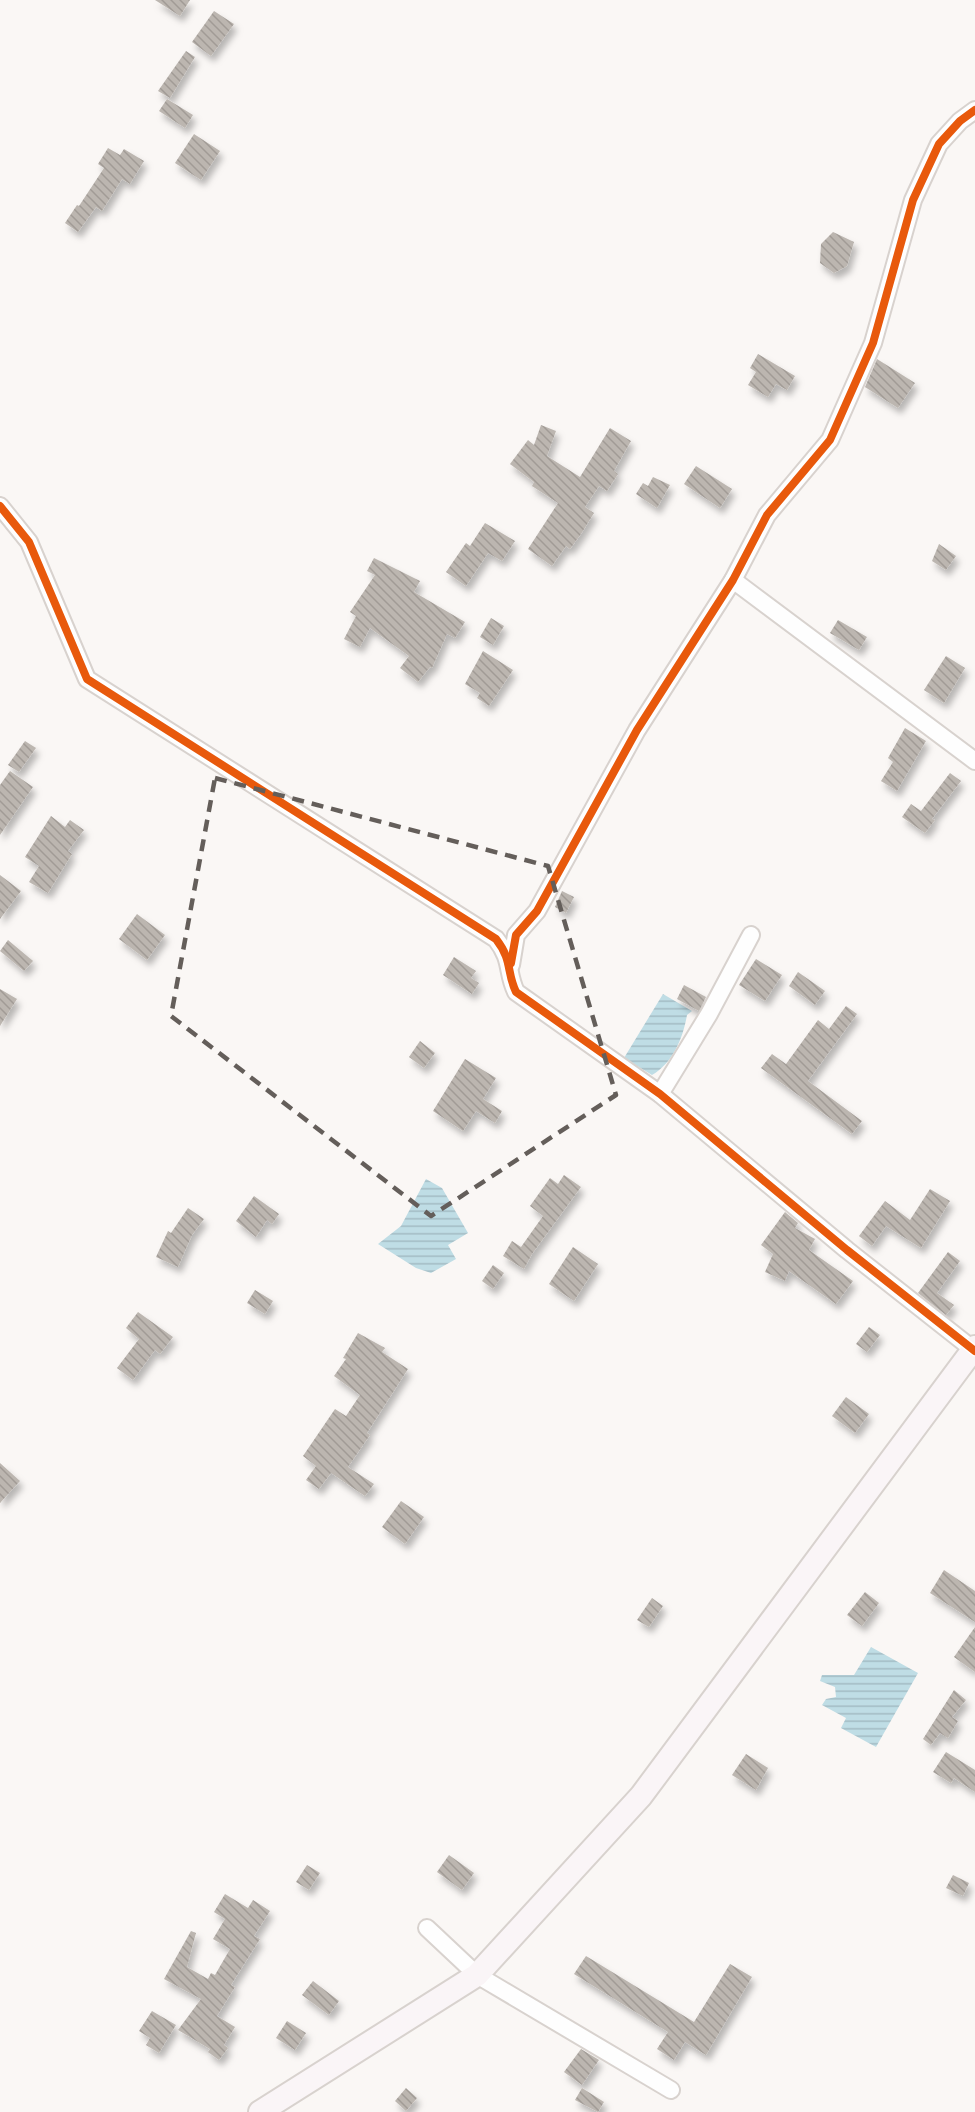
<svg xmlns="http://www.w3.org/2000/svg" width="975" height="2112" font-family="Mulish,sans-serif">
<defs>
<pattern id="water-rules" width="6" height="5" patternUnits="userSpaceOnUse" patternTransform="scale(1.5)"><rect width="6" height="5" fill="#bfdde5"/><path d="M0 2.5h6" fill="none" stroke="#a3bcc3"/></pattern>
<pattern id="building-back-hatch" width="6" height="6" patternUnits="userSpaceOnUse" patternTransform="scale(1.5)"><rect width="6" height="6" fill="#bcb6b0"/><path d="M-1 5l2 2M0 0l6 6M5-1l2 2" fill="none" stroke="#a19b96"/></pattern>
<filter id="shadow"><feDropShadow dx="3.5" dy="6" stdDeviation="3" flood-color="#0004"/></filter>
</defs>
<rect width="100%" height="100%" fill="#faf7f5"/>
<g fill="url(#water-rules)">
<path d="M663 994 692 1011 687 1015C683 1038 673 1063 652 1075L624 1058Z"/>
<path d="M426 1179 442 1188 468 1233 448 1245 456 1259 431 1273 416 1268 378 1244 401 1226Z"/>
<path d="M871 1647 918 1673 876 1747 841 1728 846 1718 822 1705 826 1699 836 1697 835 1687 820 1681 822 1675H854Z"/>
</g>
<g fill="url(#building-back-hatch)" filter="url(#shadow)">
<path d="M155 0H190L180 16Z"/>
<path d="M214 11 234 24 211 56 192 42Z"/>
<path d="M186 51 195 57 170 98 158 91Z"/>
<path d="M167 99 193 115 185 128 159 111Z"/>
<path d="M194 134 220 151 201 180 175 163Z"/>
<path d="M108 148 120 155 124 149 144 161 130 184 122 179 102 211 96 207 78 232 65 223 77 205 79 206 104 168 98 164Z"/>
<path d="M833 232 854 242 847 266 834 273 820 263 821 244Z"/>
<path d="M758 354 795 376 787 390 776 384 768 397 748 385 756 372 750 368Z"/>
<path d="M877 359 915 383 898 408 865 387Z"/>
<path d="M541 425 556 431 547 456 580 477 610 428 631 441 614 471 618 474 607 491 599 486 585 507 594 513 581 534 570 549 566 546 552 566 528 549 558 503 532 486 534 482 510 464 528 440 534 445Z"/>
<path d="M696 466 732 489 720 508 684 484Z"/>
<path d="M653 477 670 485 657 508 636 494 643 483 648 486Z"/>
<path d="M485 523 515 541 502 561 488 553 466 586 446 572 466 543 470 546Z"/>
<path d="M939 544 956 556 946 570 932 561Z"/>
<path d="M374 558 420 581 414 592 465 622 455 638 447 634 432 668 430 667 418 682 400 668 409 656 370 628 360 647 344 639 356 616 350 612 375 575 367 571Z"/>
<path d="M491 618 504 626 493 645 480 637Z"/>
<path d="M838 620 867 637 859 650 830 633Z"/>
<path d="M483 651 513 670 489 706 477 698 480 693 465 684Z"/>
<path d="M946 656 965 668 944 703 924 690Z"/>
<path d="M905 728 926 741 897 791 881 781 893 762 888 758Z"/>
<path d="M25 741 36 748 19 772 8 765Z"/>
<path d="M10 771 33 787 0 835V785Z"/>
<path d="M950 773 961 781 932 819 935 820 925 833 902 817 911 804 921 811Z"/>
<path d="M51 816 65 827 70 820 84 830 68 851 72 854 48 893 29 882 39 866 25 857Z"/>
<path d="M0 875 21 891 0 919Z"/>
<path d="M562 891 574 897 566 913 555 907Z"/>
<path d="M137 914 165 935 147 960 119 939Z"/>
<path d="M8 940 33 961 24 971 0 951Z"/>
<path d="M454 957 476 971 471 978 479 983 472 994 443 975Z"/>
<path d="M756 959 782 975 765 1001 739 985Z"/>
<path d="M798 972 825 991 815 1005 789 986Z"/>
<path d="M684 985 706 997 699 1011 677 999Z"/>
<path d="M0 989 17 999 0 1026Z"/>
<path d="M846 1006 857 1014 808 1081 862 1121 852 1134 761 1068 772 1054 786 1064 818 1020 829 1029Z"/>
<path d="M420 1041 435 1053 424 1068 409 1057Z"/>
<path d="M465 1059 496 1078 483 1099 502 1111 495 1123 476 1111 463 1131 433 1111Z"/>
<path d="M564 1175 581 1187 532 1254 524 1269 503 1256 512 1241 521 1247 543 1216 530 1206 550 1178 558 1184Z"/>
<path d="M930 1189 950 1201 921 1248 886 1226 872 1246 859 1236 885 1201 910 1220Z"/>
<path d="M254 1196 279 1214 272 1224 267 1220 256 1237 236 1221Z"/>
<path d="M188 1208 204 1219 192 1235 178 1267 156 1257 168 1231 171 1233Z"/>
<path d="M785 1212 798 1223 795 1228 815 1239 809 1250 853 1281 836 1304 789 1271 785 1281 765 1272 773 1254 761 1245Z"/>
<path d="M573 1247 598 1264 574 1301 549 1284Z"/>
<path d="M948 1252 960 1261 937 1293 954 1305 946 1315 918 1293Z"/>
<path d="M493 1265 504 1273 493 1289 482 1281Z"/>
<path d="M255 1290 273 1301 265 1314 247 1303Z"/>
<path d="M138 1312 173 1337 160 1354 155 1350 133 1380 117 1368 139 1339 126 1328Z"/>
<path d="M869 1327 880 1335 867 1352 856 1344Z"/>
<path d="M358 1333 385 1348 382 1352 408 1369 367 1433 370 1435 348 1467 374 1484 365 1496 331 1473 319 1489 306 1480 316 1466 303 1456 335 1409 346 1416 360 1395 334 1376 346 1359 343 1358Z"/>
<path d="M846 1397 869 1414 855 1433 832 1416Z"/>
<path d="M0 1463 20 1481 0 1503Z"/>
<path d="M401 1501 424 1517 405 1544 382 1527Z"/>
<path d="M944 1570 975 1591V1622L930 1593Z"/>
<path d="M865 1592 879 1603 862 1626 847 1615Z"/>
<path d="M652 1598 663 1606 649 1627 637 1620Z"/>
<path d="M975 1627V1672L954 1657Z"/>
<path d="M954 1690 966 1700 952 1717 958 1721 948 1738 940 1733 931 1745 923 1739Z"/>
<path d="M946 1752 975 1770V1792L954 1778 951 1783 933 1772Z"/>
<path d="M746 1754 768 1768 756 1790 732 1775Z"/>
<path d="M449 1855 474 1873 462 1890 437 1872Z"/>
<path d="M307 1865 320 1873 309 1890 296 1882Z"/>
<path d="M953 1875 969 1883 963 1896 946 1888Z"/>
<path d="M225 1894 248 1908 253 1900 270 1911 254 1936 260 1939 231 1985 235 1987 217 2016 235 2027 224 2045 228 2048 219 2060 208 2052 210 2049 178 2030 201 1999 164 1979 191 1931 196 1933 187 1967 208 1979 211 1973 215 1975 230 1949 213 1939 225 1919 214 1912Z"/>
<path d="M586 1956 694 2022 730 1964 752 1977 706 2055 685 2042 674 2060 657 2049 668 2032 574 1974Z"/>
<path d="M313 1981 339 2001 329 2015 302 1995Z"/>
<path d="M152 2011 176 2025 159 2053 146 2045 150 2038 139 2031Z"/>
<path d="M287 2021 306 2033 295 2050 276 2038Z"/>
<path d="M581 2049 599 2060 582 2085 564 2072Z"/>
<path d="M406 2088 417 2098 406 2111 395 2101Z"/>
<path d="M582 2088 604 2102 598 2112 575 2100Z"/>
</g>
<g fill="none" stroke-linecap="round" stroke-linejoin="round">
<g stroke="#d8d2ce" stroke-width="20">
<g id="minor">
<path d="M0 506 29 542 87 679 496 939C513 961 506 971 516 992L660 1094 847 1250 975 1351"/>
<path d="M733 580 975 761"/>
<path d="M511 965 516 935 537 911 637 730 733 580 767 515 830 440 873 343 913 200 939 144 960 121 975 110"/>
<path d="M660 1094 709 1014 751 935"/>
<path d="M427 1928 477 1975 671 2090"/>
</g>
</g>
<g stroke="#d8d2ce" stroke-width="26">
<path id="secondary" d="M260 2112 477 1975 641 1796 975 1347"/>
</g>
<use href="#minor" stroke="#fefefe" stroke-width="16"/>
<use href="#secondary" stroke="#faf5f7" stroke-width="22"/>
<g stroke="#fff" stroke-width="11">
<g id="cycleway">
<path d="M0 506 29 542 87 679 496 939C513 961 506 971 516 992L660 1094 847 1250 975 1351"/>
<path d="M511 963 516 935 537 911 637 730 733 580 767 515 830 440 873 343 913 200 939 144 960 121 975 110"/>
</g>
</g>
<use href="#cycleway" stroke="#e8590c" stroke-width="8"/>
</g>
<path fill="none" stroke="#645e5a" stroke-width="4.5" stroke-dasharray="12 8" stroke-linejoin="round" d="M215 778 548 866 616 1095 431 1216 171 1016Z"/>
</svg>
